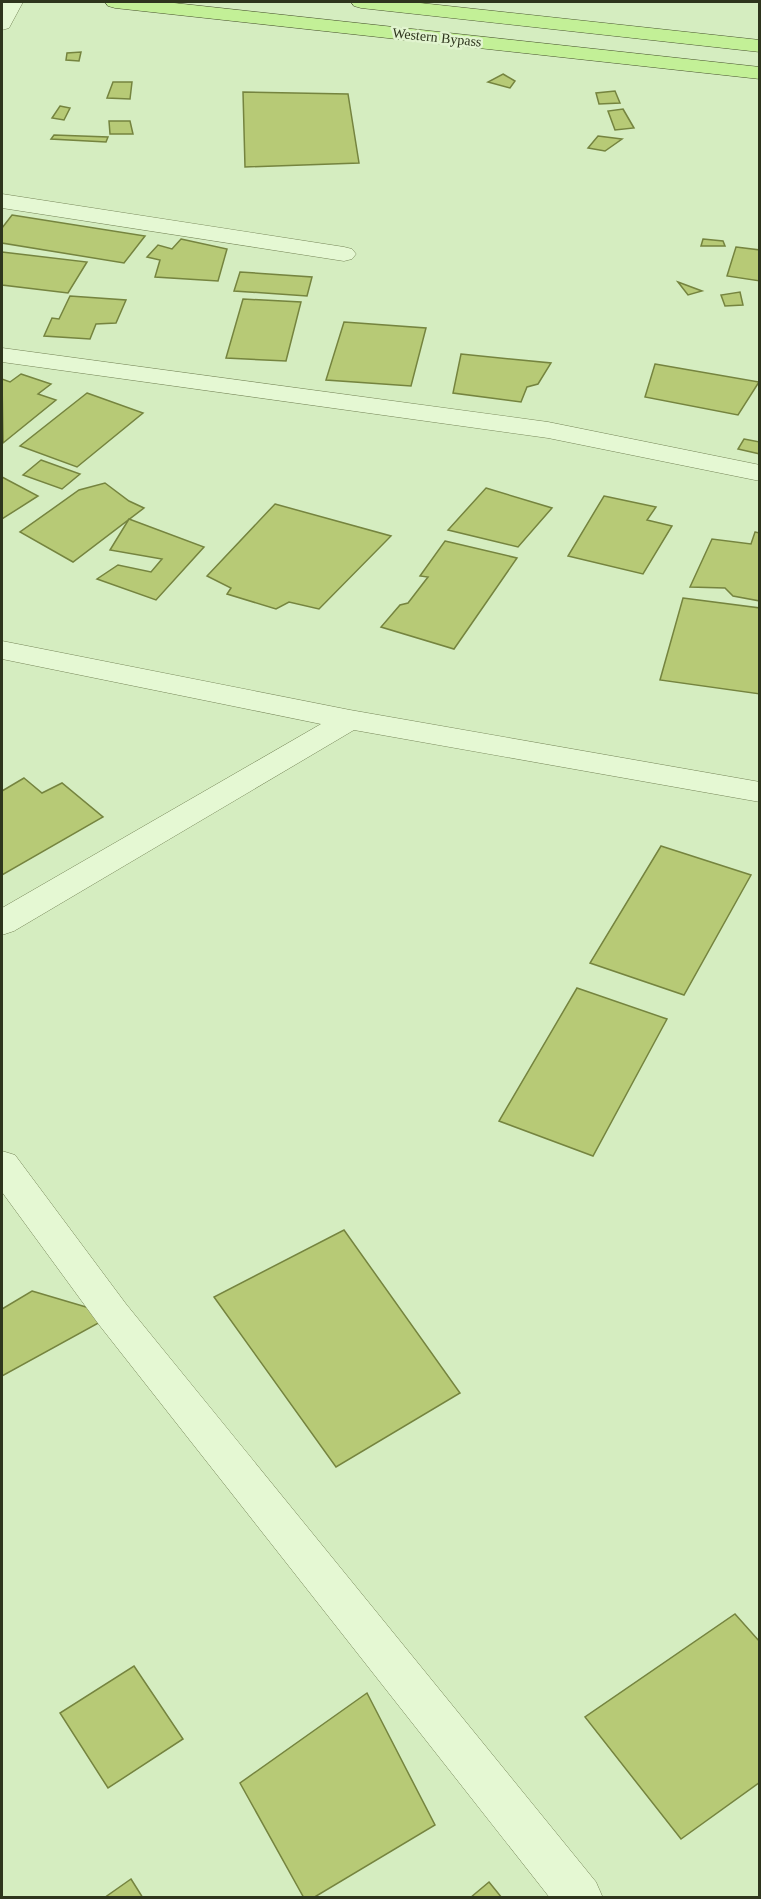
<svg xmlns="http://www.w3.org/2000/svg" width="761" height="1899" font-family="Georgia,serif">
<rect width="100%" height="100%" fill="#d5edc0"/>
<g fill="#b7ca76" stroke="#75843f" stroke-width="1.5">
<path d="M81 52 79 61 66 60 67 53Z"/>
<path d="M503 74 515 81 510 88 488 82Z"/>
<path d="M113 82H132L130 99 107 98Z"/>
<path d="M615 91 620 103 599 104 596 93Z"/>
<path d="M243 92 348 94 359 163 245 167Z"/>
<path d="M60 106 70 108 64 120 52 118Z"/>
<path d="M623 109 634 128 615 130 608 111Z"/>
<path d="M109 121H130L133 134H110Z"/>
<path d="M54 135 108 137 106 142 51 139Z"/>
<path d="M598 136 622 139 605 151 588 148Z"/>
<path d="M12 215 145 236 124 263 2 243V228Z"/>
<path d="M181 239 227 249 218 281 155 277 160 260 147 257 158 245 172 249Z"/>
<path d="M703 239 723 241 725 246H701Z"/>
<path d="M736 247 760 250V281L727 276Z"/>
<path d="M2 252 87 262 68 293 2 285Z"/>
<path d="M240 272 312 277 307 296 234 291Z"/>
<path d="M678 282 702 291 688 295Z"/>
<path d="M740 292 743 305 725 306 721 295Z"/>
<path d="M70 296 126 300 116 323 96 324 90 339 44 336 52 318 59 319Z"/>
<path d="M243 299 301 302 286 361 226 358Z"/>
<path d="M344 322 426 328 411 386 326 380Z"/>
<path d="M461 354 551 363 538 384 527 387 521 402 453 393Z"/>
<path d="M655 364 759 382 738 415 645 397Z"/>
<path d="M21 374 51 384 38 394 56 400 3 443 2 379 10 382Z"/>
<path d="M87 393 143 413 77 467 20 446Z"/>
<path d="M744 439 760 442V454L738 449Z"/>
<path d="M41 460 80 474 62 489 23 475Z"/>
<path d="M2 477 38 496 2 519Z"/>
<path d="M105 483 129 501 144 508 73 562 20 532 79 490Z"/>
<path d="M486 488 552 508 518 547 448 530Z"/>
<path d="M604 496 656 507 647 520 672 526 643 574 568 556Z"/>
<path d="M275 504 391 536 319 609 289 602 276 609 227 594 231 588 207 576Z"/>
<path d="M129 519 204 547 156 600 97 579 118 565 151 572 162 559 110 550Z"/>
<path d="M755 532 760 533V601L733 596 725 588 690 587 712 539 751 544Z"/>
<path d="M445 541 517 558 454 649 381 627 400 605 408 603 428 577 420 576Z"/>
<path d="M683 598 760 608V694L660 680Z"/>
<path d="M24 778 42 793 62 783 103 817 2 875V791Z"/>
<path d="M661 846 751 875 684 995 590 963Z"/>
<path d="M577 988 667 1019 593 1156 499 1121Z"/>
<path d="M344 1230 460 1393 336 1467 214 1297Z"/>
<path d="M32 1291 113 1315 2 1376V1309Z"/>
<path d="M735 1614 760 1642V1782L681 1839 585 1717Z"/>
<path d="M134 1666 183 1739 108 1788 60 1713Z"/>
<path d="M367 1693 435 1825 313 1898H304L240 1783Z"/>
<path d="M131 1879 143 1898H104Z"/>
<path d="M489 1882 502 1898H470Z"/>
</g>
<g fill="none" stroke-linecap="round" stroke-linejoin="round">
<g stroke="#768558" stroke-width="1">
<g id="minor">
<path d="M3 2H23L9 28 2 30Z"/>
<path d="M2 194 344 247 352 249 356 254 352 259 344 261 2 208Z"/>
<path d="M2 348 548 422 760 465V481L548 438 2 362Z"/>
<path d="M2 641 350 710 760 782V802L354 730 14 931 2 935V908L321 724 2 659Z"/>
<path d="M2 1151 15 1155 126 1304 596 1882 603 1898H550L100 1326 2 1192Z"/>
</g>
</g>
<g stroke="#48532d" stroke-width="1">
<g id="primary">
<path d="M105 2H165L760 67V79L115 8 108 6Z"/>
<path d="M351 2H411L760 40V52L361 8 354 6Z"/>
</g>
</g>
<use href="#minor" fill="#e5f8d3" fill-rule="evenodd"/>
<use href="#primary" fill="#c3f097" fill-rule="evenodd"/>
</g>
<g text-anchor="middle" stroke-width="5" stroke-linejoin="round" paint-order="stroke">
<g font-size="14" fill="#2e351d" stroke="#e1f4cf">
<text transform="translate(437 37) rotate(6)" y="5">Western Bypass</text>
</g>
</g>
<rect width="761" height="1899" fill="none" stroke="#2e351d" stroke-width="6"/>
</svg>
